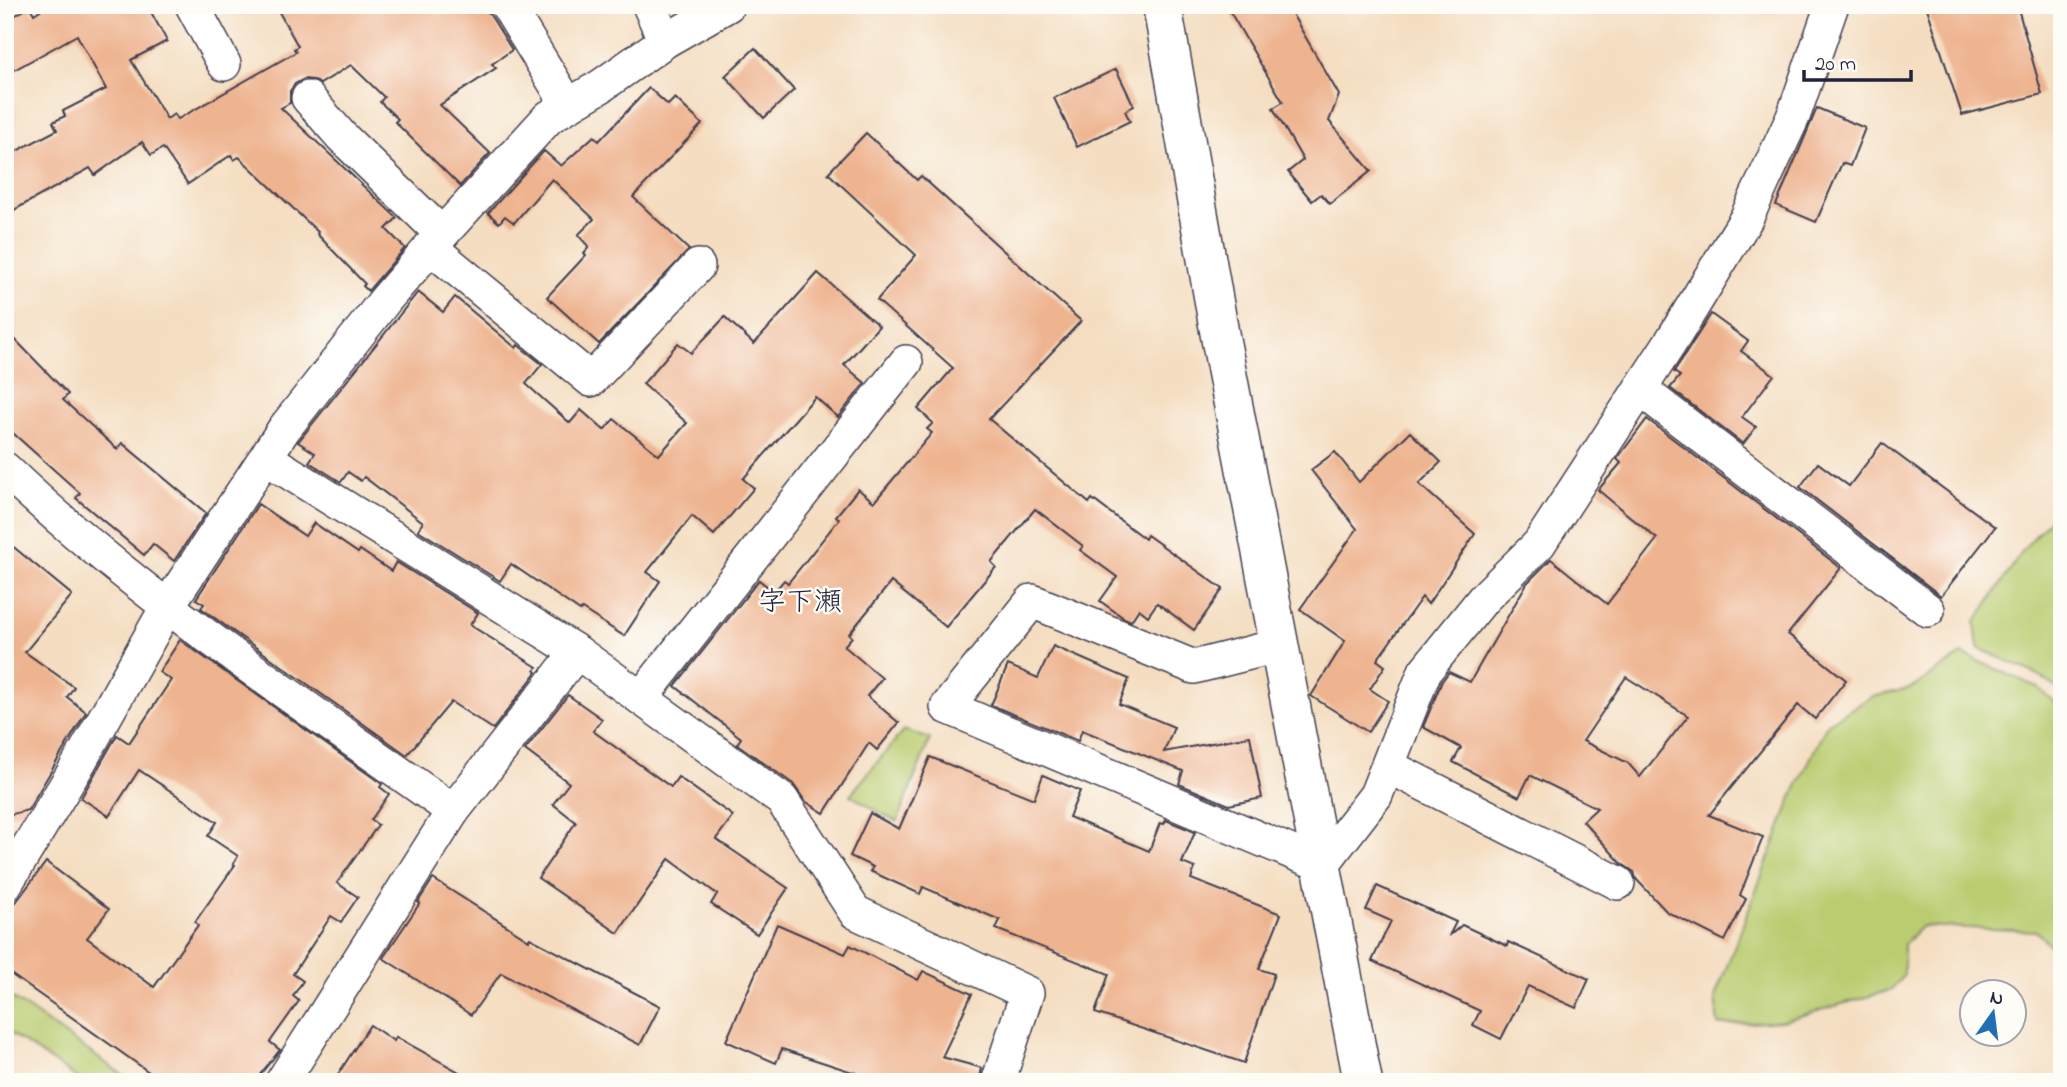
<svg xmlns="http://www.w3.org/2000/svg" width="2067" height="1087" font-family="'Indie Flower','Klee One',sans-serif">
<rect width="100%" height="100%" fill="#fdfcf7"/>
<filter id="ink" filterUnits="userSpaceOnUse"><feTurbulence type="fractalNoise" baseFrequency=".0143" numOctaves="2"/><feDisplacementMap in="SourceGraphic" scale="14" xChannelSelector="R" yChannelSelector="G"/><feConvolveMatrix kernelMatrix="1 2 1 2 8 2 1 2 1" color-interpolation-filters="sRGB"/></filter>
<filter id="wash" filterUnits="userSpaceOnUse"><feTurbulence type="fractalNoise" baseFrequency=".00686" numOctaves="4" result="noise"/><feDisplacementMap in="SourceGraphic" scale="28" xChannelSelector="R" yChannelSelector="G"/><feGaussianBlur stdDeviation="1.57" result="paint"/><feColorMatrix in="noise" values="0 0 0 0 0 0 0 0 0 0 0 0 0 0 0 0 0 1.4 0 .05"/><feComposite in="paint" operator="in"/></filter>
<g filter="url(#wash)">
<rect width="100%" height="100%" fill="#f4ddc0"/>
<g fill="#b9cc70" stroke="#6e7756" stroke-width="2">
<path d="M2062 506V692L2039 675 1978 648 1975 623 2026 546Z"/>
<path d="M1962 654 2037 687 2062 709V991L2057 952 2036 931 1922 926 1904 944V975L1891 990 1783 1021 1718 1025 1715 997 1793 795 1827 724 1871 697 1912 688Z"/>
<path d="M904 730 930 739 897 822 850 795Z"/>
<path d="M5 993 133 1082H83L5 1030Z"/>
</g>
<g id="blocks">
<g fill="#eeb38f" fill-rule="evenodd">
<path d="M48 5H147L167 41 131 60 167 119 174 114 178 119 296 52 294 49 298 46 275 5H484L512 50 492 64 496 68 440 105 490 153 460 186 395 122 398 119 380 102 384 97 351 65 320 84 314 80 304 79 295 84 290 91V103L281 108 397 218 386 229 405 248 368 291 363 286 365 284 317 234 318 232 239 157 234 160 231 155 188 184 163 148 151 155 142 142 95 175 90 168 5 215V157L57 130 53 122 65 116 63 111 106 89 77 35 5 75V21L30 7 34 14Z"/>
<path d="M1226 5H1287L1339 95 1329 121 1371 171 1330 204 1321 194 1312 201 1288 172 1303 160 1273 108 1283 102Z"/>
<path d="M1926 5H2017L2042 94 1962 115Z"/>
<path d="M755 48 794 90 764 118 725 76Z"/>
<path d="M1116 69 1134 106 1125 111 1130 121 1077 147 1054 98Z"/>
<path d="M649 88 668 105 675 98 702 124 633 197 689 250 599 344 547 297 586 255 584 253 589 247 578 235 594 219 552 179 514 223 505 216 499 223 488 213 544 151 561 166 594 136 599 141Z"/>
<path d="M1817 108 1865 128 1850 166 1842 163 1816 222 1776 205Z"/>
<path d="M866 133 917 180 921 176 1081 321 989 419 1089 503 1092 499 1145 539 1147 535 1223 589 1194 630 1157 603 1148 616 1139 609 1131 621 1124 618 1100 601 1117 577 1080 550 1083 546 1035 509 991 562 996 567 946 627 891 582 849 634 852 637 844 646 882 678 867 696 899 723 877 750 869 743 824 813 805 801 793 784 737 744 741 738 675 686 759 580 774 592 784 580 788 583 839 519 836 516 858 489 874 502 932 433 927 429 933 423 918 409 953 368 877 300 916 255 828 173Z"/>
<path d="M818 273 879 326 844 365 865 383 838 417 815 397 743 479 754 488 714 535 692 516 647 572 660 581 624 636 582 609 580 611 511 564 500 581 418 530 423 522 364 477 361 481 348 472 341 482 309 462 315 453 298 442 418 292 443 312 455 297 516 348 518 345 542 364 526 384 570 423 581 410 604 430 614 419 659 455 687 423 643 384 678 343 691 353 725 317 754 344Z"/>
<path d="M1711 314 1748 341 1741 351 1774 375 1742 417 1756 427 1743 444 1670 388 1680 376 1674 372Z"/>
<path d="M5 329 68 394 63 400 117 449 122 443 206 513 174 561 153 544 144 555 76 498 80 493 5 426Z"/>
<path d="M1647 419 1841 568 1788 634 1846 680 1815 719 1798 705 1709 815 1763 837 1740 895 1746 899 1725 941 1667 912 1636 879 1634 872 1622 864 1583 821 1597 808 1530 775 1519 797 1453 762 1461 748 1423 727 1442 681 1449 672 1470 682 1527 583 1551 559 1607 604 1657 539 1598 490 1621 463 1617 459ZM1626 677 1688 716 1640 777 1628 763 1583 741Z"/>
<path d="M1410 432 1441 462 1419 484 1475 534 1428 604 1422 597 1377 660 1385 666 1370 689 1388 701 1368 732 1311 696 1345 641 1300 609 1357 529 1311 470 1335 452 1359 482Z"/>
<path d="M1882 443 1995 527 1941 596 1800 487 1818 463 1849 486Z"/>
<path d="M258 504 305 536 314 523 358 553 360 550 391 571 396 562 478 613 470 625 537 667 535 670 537 672 493 729 451 702 407 755 234 632 201 608 204 604 196 599Z"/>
<path d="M5 540 72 595 25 652 74 687 67 697 86 712 28 810 5 816Z"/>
<path d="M180 640 382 784 380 787 389 794 371 820 378 825 337 883 358 897 341 922 331 916 293 974 303 981 293 996 299 1001 270 1042 280 1050 254 1082H163L5 970V917L46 862 109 909 87 938 154 987 198 925 195 922 235 865 233 864 238 856 208 836 217 822 139 770 109 816 81 798 117 735 129 743 171 680 159 672Z"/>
<path d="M1053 646 1129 679 1119 704 1174 727 1164 752 1250 736 1262 798 1229 805 1179 784 1183 771 1082 730 1078 741 991 705 1008 665 1038 678Z"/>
<path d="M568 695 602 719 593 731 671 787 678 777 733 816 716 839 788 888 757 934 711 904 717 894 669 859 618 933 538 878 576 822 553 804 569 783 525 750Z"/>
<path d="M930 757 1034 799 1043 775 1080 791 1069 817 1149 851 1160 823 1164 824 1166 820 1195 832 1182 863 1195 868 1191 879 1281 914 1259 969 1274 974 1244 1063 1095 1013 1109 974 996 929 1000 920 923 887 920 894 870 871 873 867 850 856 870 813 899 829Z"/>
<path d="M433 879 529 940 530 938 660 1006 640 1045 501 973 471 1015 383 958 420 903 418 902Z"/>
<path d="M1377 886 1456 922 1449 936 1462 925 1507 946 1508 942 1589 979 1576 1008 1528 986 1501 1039 1473 1025 1480 1011 1372 961 1391 921 1366 910Z"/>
<path d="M777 924 845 954 850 945 918 980 923 971 972 994 942 1057 982 1068 979 1082H883L782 1049 776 1063 726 1041Z"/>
<path d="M370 1025 394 1041 396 1037 477 1082H333Z"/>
</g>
</g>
</g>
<g filter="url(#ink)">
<use href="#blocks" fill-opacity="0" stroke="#423e4f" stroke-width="2"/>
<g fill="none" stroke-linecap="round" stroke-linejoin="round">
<g stroke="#423e4f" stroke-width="36">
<g id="minor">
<path d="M192 5 224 64"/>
<path d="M507 5 568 105"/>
<path d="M649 5 665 41"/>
<path d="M308 98 342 137 442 234"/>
<path d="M430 247 591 380 698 266"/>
<path d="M1640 389 1928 610"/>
<path d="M266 458 577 652 782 800 855 912 1027 993 998 1082"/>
<path d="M5 469C141 599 301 702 453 811"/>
<path d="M1281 645 1194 667 1032 601 947 707 1322 865 1376 795 1425 671 1484 598 1539 544 1674 337 1746 219 1793 117 1832 5"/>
<path d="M641 698 906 362"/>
<path d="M1388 766 1618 883"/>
<path d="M5 885 75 770 167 607 284 429 386 299 442 234 549 117 601 86 665 41 728 5"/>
<path d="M282 1082 453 811 577 652"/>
</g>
</g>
<g stroke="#423e4f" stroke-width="41">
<path id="tertiary" d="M1162 5 1220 336 1363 1082"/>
</g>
<use href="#minor" stroke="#fff" stroke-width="33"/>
<use href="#tertiary" stroke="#fff" stroke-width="38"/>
</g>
</g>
<g text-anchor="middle" stroke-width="5" stroke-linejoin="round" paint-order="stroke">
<g font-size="28" fill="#22223b" stroke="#fdfcf7">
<text x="800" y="610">字下瀬</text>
</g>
</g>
<rect width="2067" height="1087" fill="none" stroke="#fdfcf7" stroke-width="28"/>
<g transform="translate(1993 1013) rotate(14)"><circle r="33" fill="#fdfcf7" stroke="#a5a5ac" stroke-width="2"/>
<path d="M0-5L12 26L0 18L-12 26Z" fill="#1f6fb2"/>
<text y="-10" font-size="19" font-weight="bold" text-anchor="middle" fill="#22223b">N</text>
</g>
<path d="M1804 70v10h107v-10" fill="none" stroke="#22223b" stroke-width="3.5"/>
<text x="1815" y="70" font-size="21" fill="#22223b" stroke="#fdfcf7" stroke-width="5" paint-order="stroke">20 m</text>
</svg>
